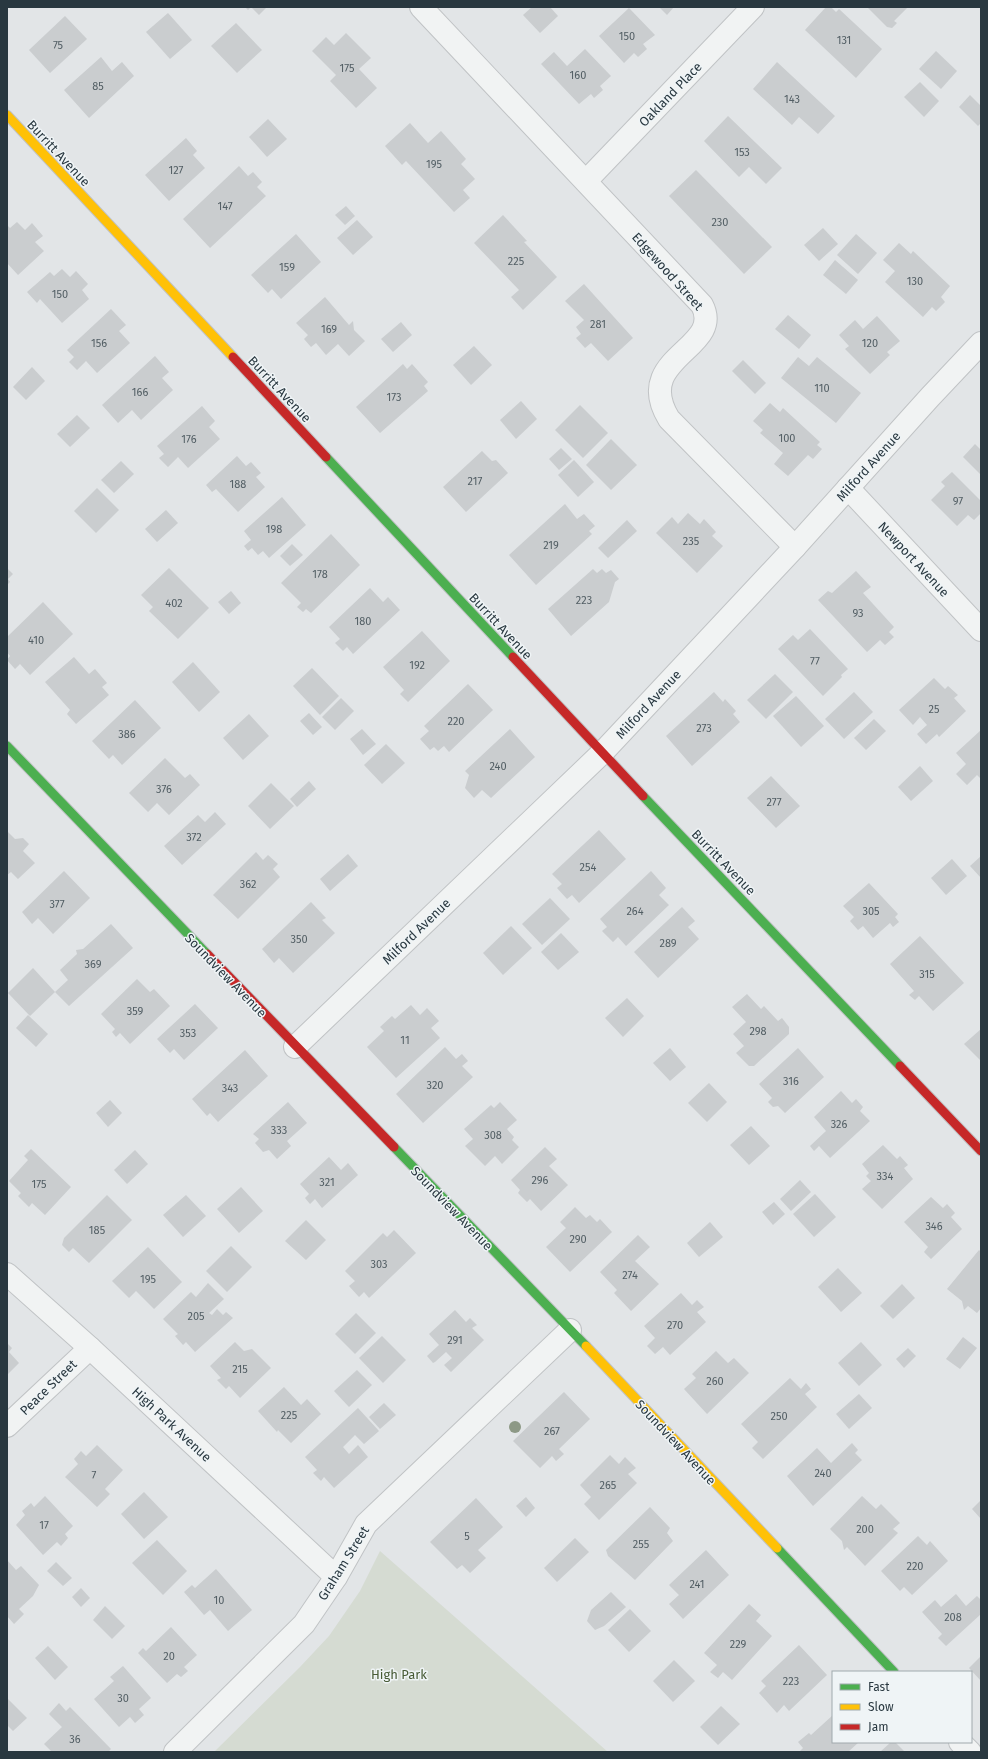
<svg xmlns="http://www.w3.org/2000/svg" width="988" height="1759" font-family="'Fira Sans',sans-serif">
<rect width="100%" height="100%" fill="#e2e5e7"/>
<path fill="#d5dbd2" d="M380 1551 608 1752H214L300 1667 329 1636 360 1591Z"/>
<g fill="#cacdcf">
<path d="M245 7H267L259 15 251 7 248 10Z"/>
<path d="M532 7H550L558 16 540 33 523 15Z"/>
<path d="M659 7H674L667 15Z"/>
<path d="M826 7H831L836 12 839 9 882 49 856 78 805 30Z"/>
<path d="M867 7H908L894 21 897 23 892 28 887 27Z"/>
<path d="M629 8 655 35 643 44 647 49 638 57 634 53 624 63 599 36Z"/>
<path d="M168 13 192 40 170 59 146 32Z"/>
<path d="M65 16 87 39 50 73 29 50Z"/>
<path d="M236 23 262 50 237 73 211 46Z"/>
<path d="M346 33 371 58 359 69 377 88 356 108 330 81 336 75 312 51 326 37 334 45Z"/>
<path d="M585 49 611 76 600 86 603 90 594 98 591 94 579 104 541 64 554 52 567 66Z"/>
<path d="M936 51 957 71 941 89 919 69Z"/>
<path d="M101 57 112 71 122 62 134 76 89 118 64 90Z"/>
<path d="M777 62 835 116 818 134 799 117 792 125 753 89Z"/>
<path d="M920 82 939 101 924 117 904 97Z"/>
<path d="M970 95 981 106V123L978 126 959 107Z"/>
<path d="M728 116 782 168 766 184 749 167 739 177 704 141Z"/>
<path d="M268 119 287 139 267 157 249 137Z"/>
<path d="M410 123 428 143 441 131 466 159 461 164 475 179 463 190 470 198 454 212 406 161 402 165 385 146Z"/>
<path d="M186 138 197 151 193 155 205 168 169 201 145 175Z"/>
<path d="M239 166 248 176 253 172 262 182 257 187 266 196 210 248 183 219Z"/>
<path d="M696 170 772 247 744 274 669 196Z"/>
<path d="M346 206 355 216 345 225 335 215Z"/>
<path d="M503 215 527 241 524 242 557 277 523 310 511 297 519 290 474 243Z"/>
<path d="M357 220 373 237 353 255 337 238Z"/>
<path d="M17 222 25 230 32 223 43 236 35 242 44 251 18 275 7 263V225L10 228Z"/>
<path d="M823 228 838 244 819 261 804 245Z"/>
<path d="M296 234 321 262 281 299 272 289 268 293 251 275Z"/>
<path d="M856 234 877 253 858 274 837 255Z"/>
<path d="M899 243 911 254 913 251 950 286 941 297 945 302 936 311 932 307 923 317 885 282 895 271 883 260Z"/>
<path d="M835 260 858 280 846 294 823 275Z"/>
<path d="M62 269 70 277 76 271 88 284 82 290 89 299 62 323 40 299 37 303 27 292 50 272 54 276Z"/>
<path d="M584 284 633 338 608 361 591 343 585 348 576 338 581 334 576 327 584 320 565 301Z"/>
<path d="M325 297 349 325 353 321 354 330 365 341 349 356 338 344 326 355 316 343 311 347 304 339 308 335 296 323Z"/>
<path d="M111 309 126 325 119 331 130 343 97 373 86 361 77 370 69 362 74 357 67 350Z"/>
<path d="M788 315 811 335 799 349 775 329Z"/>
<path d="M877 316 900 341 887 352 890 355 870 374 845 349 849 346 839 335 855 320 863 329Z"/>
<path d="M401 322 412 335 393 352 381 339Z"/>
<path d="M474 346 492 365 471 385 453 365Z"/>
<path d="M155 356 169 372 162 378 173 390 141 420 132 410 118 423 102 405Z"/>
<path d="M798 357 809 366 817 357 861 393 836 423 781 378Z"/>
<path d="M743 360 766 383 755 394 732 371Z"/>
<path d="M403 364 407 369 412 364 428 382 424 386 428 391 380 433 356 407Z"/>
<path d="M32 367 45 381 26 400 13 387Z"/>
<path d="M521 401 537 419 516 439 500 420Z"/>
<path d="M770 403 780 412 783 408 820 442 817 445 822 449 813 459 808 455 788 476 774 464 783 453 760 433 763 430 753 421Z"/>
<path d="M580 405 608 433 583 458 555 430Z"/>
<path d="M202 406 215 421 209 427 220 439 188 468 178 457 168 467 159 458 164 454 157 446Z"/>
<path d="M77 415 90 428 70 447 57 434Z"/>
<path d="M611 439 637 465 611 490 586 465Z"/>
<path d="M975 444 981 450V475L963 457Z"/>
<path d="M561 448 572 459 559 470 549 459Z"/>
<path d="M482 451 492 461 496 460 508 473 466 512 443 487Z"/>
<path d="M237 456 246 466 251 462 261 473 256 477 265 487 238 512 216 489 212 492 206 485Z"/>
<path d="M574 460 594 482 578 497 558 475Z"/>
<path d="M121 461 134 474 114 493 101 480Z"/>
<path d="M952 472 981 501V513L974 520 968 515 957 526 931 500 945 486 941 482Z"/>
<path d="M97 488 119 510 96 533 74 511Z"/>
<path d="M282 497 306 525 269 558 263 551 258 555 252 548 248 551 244 546 251 540 244 531Z"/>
<path d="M565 504 577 519 584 514 595 526 589 531 592 534 536 585 509 555Z"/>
<path d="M166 510 178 523 157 542 145 529Z"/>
<path d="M688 513 700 524 704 519 716 532 712 536 723 546 697 573 656 533 672 517 678 524Z"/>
<path d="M627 520 637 531 608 558 598 548Z"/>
<path d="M331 534 360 565 311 613 306 609 303 612 297 607 301 603 281 583Z"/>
<path d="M292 544 303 555 290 566 280 556Z"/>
<path d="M7 568 13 574 8 579 10 582 7 585Z"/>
<path d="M169 568 209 608 178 639 149 611 153 607 141 595Z"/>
<path d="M593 569 597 573 602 569 606 573 611 570 619 579 615 582 609 602 571 636 548 609Z"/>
<path d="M856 571 871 587 863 593 894 627 889 632 894 637 885 645 880 640 867 652 818 600 828 591 832 593Z"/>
<path d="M370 588 383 602 388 597 400 610 353 654 347 647 343 651 335 643 340 639 329 627Z"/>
<path d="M231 591 241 603 229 614 218 602Z"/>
<path d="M43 602 73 634 30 675 20 664 15 669 7 660 10 656 7 652V637Z"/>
<path d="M810 629 848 669 841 675 842 677 823 696 778 649 793 635 798 640Z"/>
<path d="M422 631 450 661 408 702 400 694 404 690 383 667Z"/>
<path d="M74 657 89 674 95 669 107 683 102 687 109 695 76 724 67 714 70 710 45 682Z"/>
<path d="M193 662 220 692 199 712 172 682Z"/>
<path d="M312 668 339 696 320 715 293 686Z"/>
<path d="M775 674 793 692 766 719 747 700Z"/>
<path d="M934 678 945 689 948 686 958 695 954 698 966 711 939 737 937 734 926 744 917 734 927 725 920 717 913 725 899 710Z"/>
<path d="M468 684 493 710 449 752 444 746 438 751 434 747 430 750 420 739 429 731 424 726Z"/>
<path d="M714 692 723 702 725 699 736 711 733 714 740 722 692 766 666 736Z"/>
<path d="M854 692 873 712 844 739 825 719Z"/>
<path d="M796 696 824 726 801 747 773 716Z"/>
<path d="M341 698 354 711 335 730 322 717Z"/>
<path d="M135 700 161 728 122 765 113 755 109 759 92 741Z"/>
<path d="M309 713 322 727 313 735 300 721Z"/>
<path d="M249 714 269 736 243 760 223 738Z"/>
<path d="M874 719 886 731 866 750 854 738Z"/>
<path d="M362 729 376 744 363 755 350 739Z"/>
<path d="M510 729 535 757 491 798 482 790 474 798 465 788 469 775 465 771Z"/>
<path d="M981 730V779L977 775 967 785 956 774 966 764 956 753Z"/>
<path d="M386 744 405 763 382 784 364 765Z"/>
<path d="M165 758 185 778 190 774 200 785 169 815 157 803 148 812 129 793Z"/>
<path d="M920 766 933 781 911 801 898 787Z"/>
<path d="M771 776 800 806 776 828 747 798Z"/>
<path d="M309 781 316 789 297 807 290 799Z"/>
<path d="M271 783 294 806 270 829 248 806Z"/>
<path d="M215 812 226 824 182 865 164 846 198 815 205 822Z"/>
<path d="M599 830 626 859 579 903 572 895 567 899 557 888 562 884 552 874Z"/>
<path d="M7 831 15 839 23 838 29 844 23 851 35 863 18 879 11 872 7 875Z"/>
<path d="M256 852 263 860 268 855 278 864 273 869 280 877 238 919 213 895Z"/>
<path d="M348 854 358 866 330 891 320 879Z"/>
<path d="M981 856V878L970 866Z"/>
<path d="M952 859 967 876 946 895 931 878Z"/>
<path d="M64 871 90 898 53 934 38 918 32 924 22 912Z"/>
<path d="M651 871 666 888 659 895 669 905 626 946 618 937 613 942 602 931 607 927 600 919Z"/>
<path d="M869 883 898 914 895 917 899 922 893 927 890 923 873 938 863 926 858 930 850 921 854 917 843 906Z"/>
<path d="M550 898 570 919 542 945 522 924Z"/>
<path d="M311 902 326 918 322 920 335 933 293 973 279 958 274 963 262 949Z"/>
<path d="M682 907 695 921 688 927 699 939 658 978 634 952Z"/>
<path d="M111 924 133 948 69 1006 55 992 68 980 60 970 77 954 76 950 83 949Z"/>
<path d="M511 926 532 948 503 975 483 953Z"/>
<path d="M561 933 579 952 558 970 541 952Z"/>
<path d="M920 936 964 983 933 1011 919 996 915 1000 909 995 914 991 890 964Z"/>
<path d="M33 968 55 992 30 1016 8 993Z"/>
<path d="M137 979 150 992 154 989 170 1006 130 1044 120 1033 116 1037 112 1032 115 1029 101 1014Z"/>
<path d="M747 994 761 1009 764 1006 778 1021 782 1018 789 1027V1034L754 1066H749L736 1053 744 1046 733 1034 746 1022 732 1007Z"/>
<path d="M627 998 644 1016 623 1037 605 1018Z"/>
<path d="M195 1004 218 1028 184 1060 174 1049 170 1053 157 1039Z"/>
<path d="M411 1005 420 1015 427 1008 439 1021 431 1028 440 1038 396 1078 367 1047 384 1031 380 1027 392 1016 395 1019Z"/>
<path d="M28 1015 48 1034 36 1047 16 1028Z"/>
<path d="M981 1029V1061L964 1044Z"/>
<path d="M445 1047 456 1059 462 1054 468 1061 462 1066 473 1077 423 1123 396 1094Z"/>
<path d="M670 1048 686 1067 670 1081 653 1063Z"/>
<path d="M798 1048 824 1077 785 1113 778 1106 773 1107 768 1102 772 1098 759 1084Z"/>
<path d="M245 1050 268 1076 218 1122 210 1113 207 1116 192 1099Z"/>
<path d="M709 1083 727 1102 707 1122 688 1103Z"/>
<path d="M841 1091 852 1103 856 1099 863 1107 860 1111 870 1121 830 1158 819 1146 814 1151 810 1146 826 1131 814 1117Z"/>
<path d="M110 1100 122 1113 108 1127 96 1113Z"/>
<path d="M288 1102 307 1123 287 1141 291 1146 277 1159 269 1150 263 1152 255 1143 259 1139 253 1134Z"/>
<path d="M500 1102 517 1120 507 1129 514 1137 512 1140 519 1147 502 1164 495 1156 485 1166 465 1146 473 1139 464 1129 491 1105 494 1108Z"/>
<path d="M751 1126 770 1146 749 1165 730 1145Z"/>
<path d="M883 1145 897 1159 900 1156 908 1165 904 1168 913 1179 882 1209 862 1189 871 1181 866 1176 869 1173 862 1164Z"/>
<path d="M545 1147 557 1159 549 1166 568 1185 541 1211 530 1199 527 1202 518 1193 520 1190 511 1180Z"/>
<path d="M31 1149 71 1187 45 1215 32 1203 29 1207 18 1196 21 1193 9 1181 28 1160 24 1156Z"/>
<path d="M135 1150 148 1164 127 1184 114 1170Z"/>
<path d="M329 1157 341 1170 348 1163 358 1175 322 1208 315 1199 310 1204 305 1198 309 1194 300 1184Z"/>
<path d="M800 1180 811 1192 791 1211 780 1199Z"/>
<path d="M241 1187 263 1211 239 1233 217 1209Z"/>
<path d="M815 1194 836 1217 814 1237 793 1214Z"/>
<path d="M107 1195 132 1220 89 1263 73 1248 69 1252 62 1245 64 1238Z"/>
<path d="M186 1195 206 1216 183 1237 163 1215Z"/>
<path d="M931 1197 943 1208 947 1204 955 1213 951 1217 962 1229 931 1259 924 1252 928 1247 904 1222Z"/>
<path d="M774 1202 785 1214 773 1225 762 1212Z"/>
<path d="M575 1207 586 1218 590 1215 597 1222 600 1219 612 1232 570 1272 546 1247 566 1228 560 1222Z"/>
<path d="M306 1220 326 1240 306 1260 285 1241Z"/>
<path d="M710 1222 723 1237 699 1257 687 1243Z"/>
<path d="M394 1230 416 1253 369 1298 364 1292 359 1297 349 1286 355 1281 345 1271 383 1233 387 1237Z"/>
<path d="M638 1235 650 1247 635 1261 659 1284 631 1311 614 1293 617 1290 600 1272Z"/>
<path d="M231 1246 252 1267 227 1292 206 1271Z"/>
<path d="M148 1247 182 1282 154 1309 136 1291 129 1298 112 1281Z"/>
<path d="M979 1250 981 1252V1308L977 1313 968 1306 964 1310 962 1301 947 1289Z"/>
<path d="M838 1268 862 1293 841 1312 818 1287Z"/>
<path d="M208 1283 224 1299 209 1313 212 1315 217 1309 223 1315 226 1312 233 1318 195 1352 186 1342 183 1345 175 1336 178 1334 163 1319 191 1292 196 1297Z"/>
<path d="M902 1284 915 1298 893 1319 880 1306Z"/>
<path d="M681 1293 692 1305 697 1300 704 1307 697 1312 706 1322 670 1355 663 1347 655 1354 647 1346 655 1338 644 1326Z"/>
<path d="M455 1310 466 1322 470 1318 477 1325 472 1328 484 1340 451 1372 444 1365 452 1358 446 1352 435 1362 433 1363 427 1356 439 1345 429 1334Z"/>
<path d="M356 1313 376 1333 355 1354 335 1334Z"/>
<path d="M382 1336 406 1360 383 1383 359 1358Z"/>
<path d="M963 1337 977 1348 960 1369 946 1359Z"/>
<path d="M235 1342 244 1351 252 1349 271 1368 240 1398 229 1386 226 1389 217 1380 221 1378 210 1366Z"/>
<path d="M861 1342 882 1365 859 1386 838 1363Z"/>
<path d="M7 1343 12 1348 9 1352 19 1363 7 1375Z"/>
<path d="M908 1348 916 1356 904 1368 896 1359Z"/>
<path d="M716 1351 728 1363 734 1358 749 1373 707 1414 684 1389 696 1378 692 1374Z"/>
<path d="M357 1370 372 1385 349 1407 334 1391Z"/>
<path d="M790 1378 801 1389 806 1383 811 1389 805 1394 817 1407 763 1459 752 1448 758 1442 741 1424Z"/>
<path d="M284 1387 301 1405 307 1399 321 1414 291 1443 278 1430 277 1432 258 1411Z"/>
<path d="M564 1392 590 1419 559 1449 564 1454 556 1461 552 1456 540 1468 513 1441Z"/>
<path d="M859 1394 872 1408 849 1429 836 1414Z"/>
<path d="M384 1403 396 1415 380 1429 369 1417Z"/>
<path d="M358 1408 379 1431 364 1444 355 1435 343 1447 349 1454 358 1445 368 1457 334 1488 324 1477 321 1481 313 1473 317 1470 305 1457Z"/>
<path d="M852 1443 858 1450 855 1453 862 1460 813 1506 787 1476 817 1448 831 1463Z"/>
<path d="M97 1445 123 1470 105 1489 110 1494 97 1507 65 1477 78 1464 74 1459 81 1451 86 1456Z"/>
<path d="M610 1455 619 1464 625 1457 636 1468 628 1474 637 1483 599 1520 584 1504 591 1497 580 1485Z"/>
<path d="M144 1492 168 1517 144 1539 121 1514Z"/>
<path d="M45 1496 73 1526 65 1534 68 1538 61 1546 57 1542 43 1555 16 1525 25 1515 22 1511 31 1503 34 1507Z"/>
<path d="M862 1496 876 1509 881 1504 900 1523 893 1529 898 1533 865 1566 847 1547 844 1550 842 1541 830 1529Z"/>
<path d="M526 1497 535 1508 526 1517 516 1506Z"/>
<path d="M476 1498 503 1527 478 1550 486 1558 470 1573 462 1565 457 1569 430 1542Z"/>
<path d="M981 1500V1519L972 1509Z"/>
<path d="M650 1507 670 1528 667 1533 673 1541 635 1580 608 1556 606 1550Z"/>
<path d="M918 1536 927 1545 930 1541 948 1561 912 1595 904 1587 900 1591 881 1571Z"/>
<path d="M575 1538 589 1552 557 1582 544 1568Z"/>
<path d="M157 1540 187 1571 163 1595 132 1563Z"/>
<path d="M706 1550 729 1575 683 1619 669 1604 679 1595 669 1585Z"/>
<path d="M7 1560 16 1570 21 1566 39 1585 33 1596 19 1609 24 1614 14 1624 7 1616Z"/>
<path d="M56 1562 72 1578 63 1586 47 1571Z"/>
<path d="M216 1569 252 1610 228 1631 210 1610 204 1615 184 1592 192 1585 195 1588Z"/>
<path d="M81 1588 90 1598 81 1607 72 1597Z"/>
<path d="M611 1592 626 1607 604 1626 595 1630 587 1621 591 1610Z"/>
<path d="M956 1594 966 1606 977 1596 981 1600V1614L946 1646 938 1638 942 1634 922 1612 935 1600 941 1607Z"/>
<path d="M749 1604 761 1615 756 1621 772 1636 732 1680 723 1672 718 1678 710 1672 717 1665 704 1653Z"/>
<path d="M105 1606 125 1626 112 1639 93 1620Z"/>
<path d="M630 1609 651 1631 629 1652 608 1630Z"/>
<path d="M171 1627 197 1655 184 1667 188 1671 181 1677 177 1674 167 1683 138 1653 143 1648 146 1651Z"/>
<path d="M799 1645 827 1675 789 1711 784 1705 777 1713 759 1693 766 1686 761 1681Z"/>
<path d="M48 1646 68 1667 55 1680 35 1658Z"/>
<path d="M981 1656V1681L969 1668Z"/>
<path d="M674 1660 695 1681 673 1702 653 1681Z"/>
<path d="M123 1666 151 1698 139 1709 144 1715 135 1723 130 1717 119 1727 94 1699 114 1681 110 1677Z"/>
<path d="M7 1698 27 1718 13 1731 7 1725Z"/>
<path d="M59 1703 66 1711 70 1707 111 1749 108 1752H52L44 1744 62 1727 49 1714Z"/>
<path d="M721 1706 740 1724 718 1745 700 1727Z"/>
<path d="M833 1715V1742H859L848 1752H799L803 1748 798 1742 809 1733 811 1735Z"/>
<path d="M891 1742H895L905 1752H880Z"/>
</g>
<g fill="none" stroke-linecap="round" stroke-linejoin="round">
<g stroke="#c0c3c5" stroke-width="24">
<g id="street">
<path d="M421 7 702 305C725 349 631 357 669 419L795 547"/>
<path d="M586 181 753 7"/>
<path d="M848 488 981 630"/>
<path d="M295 1047 602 753 795 547 930 397 981 343"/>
<path d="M7 1274 90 1348 336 1577"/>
<path d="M7 1426 90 1348"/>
<path d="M960 1742 970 1752"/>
<path d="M175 1752 304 1624 336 1577 366 1524 570 1330"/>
</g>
</g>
<g stroke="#c0c3c5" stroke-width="11">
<g id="fast">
<path d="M326 457 513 657"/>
<path d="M7 746 207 954"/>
<path d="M643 796 900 1066"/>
<path d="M394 1147 586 1346"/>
<path d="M777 1548 894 1672"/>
</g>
</g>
<g stroke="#c0c3c5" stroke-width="11">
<g id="slow">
<path d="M7 115 233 357"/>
<path d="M586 1346 777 1548"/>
</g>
</g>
<g stroke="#c0c3c5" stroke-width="11">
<g id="jam">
<path d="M233 357 326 457"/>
<path d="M513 657 643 796"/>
<path d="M207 954 394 1147"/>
<path d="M900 1066 981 1151"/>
</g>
</g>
<use href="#street" stroke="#f1f3f3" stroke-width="22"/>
<use href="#fast" stroke="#4caf50" stroke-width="9"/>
<use href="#slow" stroke="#ffc107" stroke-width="9"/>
<use href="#jam" stroke="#c62828" stroke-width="9"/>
</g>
<circle fill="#8d9986" cx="515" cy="1427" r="6"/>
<g text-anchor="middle" stroke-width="3" stroke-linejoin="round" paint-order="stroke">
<g font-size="11" fill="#525e64">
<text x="627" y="40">150</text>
<text x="844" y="44">131</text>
<text x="58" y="49">75</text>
<text x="347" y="72">175</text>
<text x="578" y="79">160</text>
<text x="98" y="90">85</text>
<text x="792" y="103">143</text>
<text x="742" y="156">153</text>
<text x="434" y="168">195</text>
<text x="176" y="174">127</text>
<text x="225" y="210">147</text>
<text x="720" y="226">230</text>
<text x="516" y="265">225</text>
<text x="287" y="271">159</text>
<text x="915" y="285">130</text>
<text x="60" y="298">150</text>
<text x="598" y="328">281</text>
<text x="329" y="333">169</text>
<text x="99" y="347">156</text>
<text x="870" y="347">120</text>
<text x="822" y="392">110</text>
<text x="140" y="396">166</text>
<text x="394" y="401">173</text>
<text x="787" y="442">100</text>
<text x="189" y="443">176</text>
<text x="475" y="485">217</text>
<text x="238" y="488">188</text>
<text x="958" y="505">97</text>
<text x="274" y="533">198</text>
<text x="691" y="545">235</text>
<text x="551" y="549">219</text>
<text x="320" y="578">178</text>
<text x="584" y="604">223</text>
<text x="174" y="607">402</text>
<text x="858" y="617">93</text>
<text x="363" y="625">180</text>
<text x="36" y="644">410</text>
<text x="815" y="665">77</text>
<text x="417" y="669">192</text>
<text x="934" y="713">25</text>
<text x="456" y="725">220</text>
<text x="704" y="732">273</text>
<text x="127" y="738">386</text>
<text x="498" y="770">240</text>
<text x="164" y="793">376</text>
<text x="774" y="806">277</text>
<text x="194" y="841">372</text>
<text x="588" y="871">254</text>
<text x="248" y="888">362</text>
<text x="57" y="908">377</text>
<text x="635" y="915">264</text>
<text x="871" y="915">305</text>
<text x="299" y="943">350</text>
<text x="668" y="947">289</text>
<text x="93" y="968">369</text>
<text x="927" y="978">315</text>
<text x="135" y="1015">359</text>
<text x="758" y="1035">298</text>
<text x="188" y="1037">353</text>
<text x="405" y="1044">11</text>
<text x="791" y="1085">316</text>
<text x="435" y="1089">320</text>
<text x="230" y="1092">343</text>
<text x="839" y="1128">326</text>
<text x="279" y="1134">333</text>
<text x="493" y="1139">308</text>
<text x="885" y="1180">334</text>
<text x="540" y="1184">296</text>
<text x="327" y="1186">321</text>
<text x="39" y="1188">175</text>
<text x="934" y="1230">346</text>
<text x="97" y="1234">185</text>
<text x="578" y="1243">290</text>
<text x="379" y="1268">303</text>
<text x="630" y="1279">274</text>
<text x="148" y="1283">195</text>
<text x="196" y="1320">205</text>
<text x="675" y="1329">270</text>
<text x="455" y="1344">291</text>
<text x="240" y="1373">215</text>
<text x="715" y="1385">260</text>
<text x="289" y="1419">225</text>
<text x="779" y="1420">250</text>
<text x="552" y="1435">267</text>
<text x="823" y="1477">240</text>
<text x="94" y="1479">7</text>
<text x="608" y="1489">265</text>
<text x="44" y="1529">17</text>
<text x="865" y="1533">200</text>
<text x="467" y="1540">5</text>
<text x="641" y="1548">255</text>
<text x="915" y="1570">220</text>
<text x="697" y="1588">241</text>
<text x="219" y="1604">10</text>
<text x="953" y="1621">208</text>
<text x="738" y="1648">229</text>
<text x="169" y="1660">20</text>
<text x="791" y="1685">223</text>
<text x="123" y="1702">30</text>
<text x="75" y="1743">36</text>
</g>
<g font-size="13" fill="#293840" stroke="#eff4f6">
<text transform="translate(670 94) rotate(-46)" y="5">Oakland Place</text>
<text transform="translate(59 153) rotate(47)" y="5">Burritt Avenue</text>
<text transform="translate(668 271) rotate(48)" y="5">Edgewood Street</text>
<text transform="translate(280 389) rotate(47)" y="5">Burritt Avenue</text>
<text transform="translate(868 466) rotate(-48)" y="5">Milford Avenue</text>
<text transform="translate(914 559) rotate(47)" y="5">Newport Avenue</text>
<text transform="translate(501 626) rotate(47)" y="5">Burritt Avenue</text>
<text transform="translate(648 704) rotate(-47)" y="5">Milford Avenue</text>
<text transform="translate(724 862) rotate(46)" y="5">Burritt Avenue</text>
<text transform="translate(416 931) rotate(-44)" y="5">Milford Avenue</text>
<text transform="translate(226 975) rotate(46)" y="5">Soundview Avenue</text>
<text transform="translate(452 1208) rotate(46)" y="5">Soundview Avenue</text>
<text transform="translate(48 1387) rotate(-44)" y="5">Peace Street</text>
<text transform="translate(172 1424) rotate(43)" y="5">High Park Avenue</text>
<text transform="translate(676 1442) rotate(47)" y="5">Soundview Avenue</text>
<text transform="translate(343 1563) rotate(-58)" y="5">Graham Street</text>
</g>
<g font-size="13" fill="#485b36" stroke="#eff4f6">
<text x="399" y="1679">High Park</text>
</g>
</g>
<rect width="988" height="1759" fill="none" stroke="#293840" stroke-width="16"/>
<rect x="832" y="1671" width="140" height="72" fill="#eff4f6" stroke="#a0a9ad"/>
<rect x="840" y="1684" width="20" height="6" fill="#4caf50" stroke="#a0a9ad"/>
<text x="868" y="1691" font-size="12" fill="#293840">Fast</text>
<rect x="840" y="1704" width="20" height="6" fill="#ffc107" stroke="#a0a9ad"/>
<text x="868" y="1711" font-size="12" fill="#293840">Slow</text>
<rect x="840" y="1724" width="20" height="6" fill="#c62828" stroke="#a0a9ad"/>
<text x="868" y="1731" font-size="12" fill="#293840">Jam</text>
</svg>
